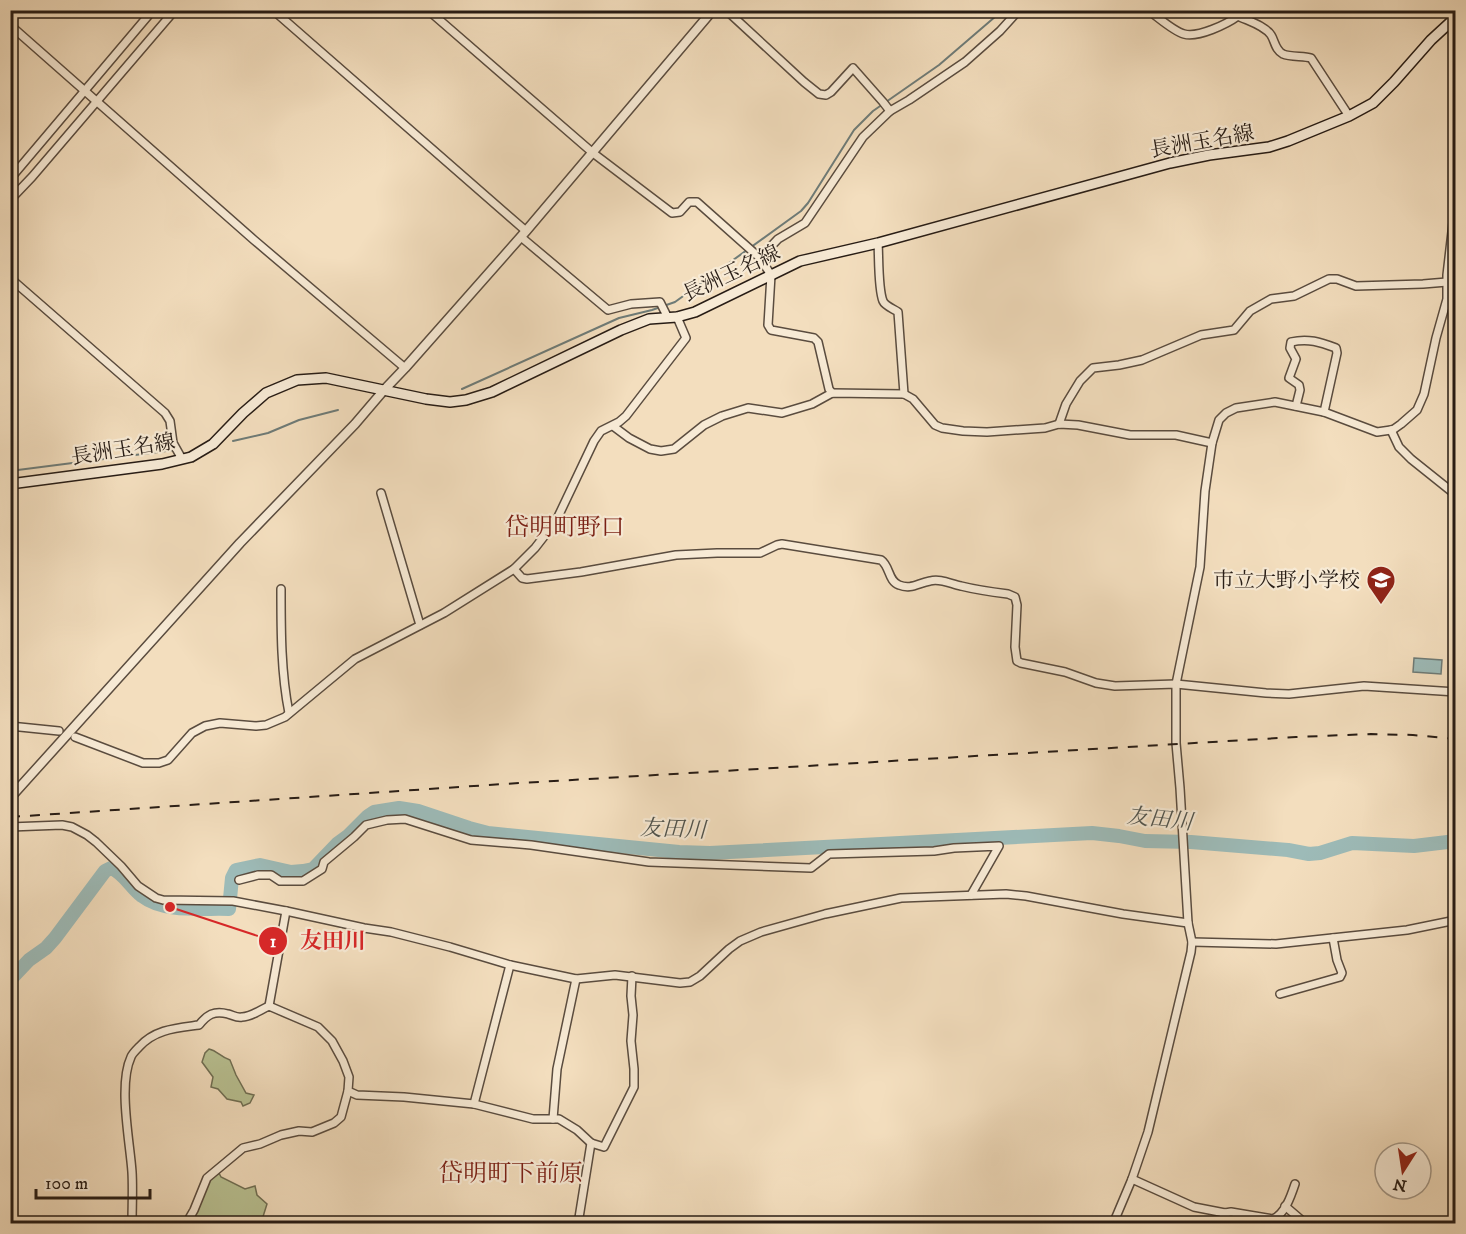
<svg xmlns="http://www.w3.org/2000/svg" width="1466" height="1234" font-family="'IM FELL DW Pica','Noto Serif JP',serif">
<rect width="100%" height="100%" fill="#f3debe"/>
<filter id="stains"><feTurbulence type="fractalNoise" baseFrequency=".00333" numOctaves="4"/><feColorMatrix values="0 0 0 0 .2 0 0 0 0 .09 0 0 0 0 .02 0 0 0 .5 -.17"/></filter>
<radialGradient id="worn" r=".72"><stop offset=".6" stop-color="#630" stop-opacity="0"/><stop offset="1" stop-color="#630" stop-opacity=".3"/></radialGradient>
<g fill="#b9c293" stroke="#706f54" stroke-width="1.5">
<path d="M209 1049C218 1051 220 1057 230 1060L236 1075 246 1093 254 1095 250 1103 243 1106 241 1102 227 1099 218 1089 211 1087 213 1077 202 1062 205 1053Z"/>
<path d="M219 1173 221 1177 245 1189 255 1186 257 1195 267 1204 261 1223 188 1224 208 1179Z"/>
</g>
<path fill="#9dbbb8" stroke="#6e7b77" stroke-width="1.5" d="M1414 658 1442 660 1441 674 1413 672Z"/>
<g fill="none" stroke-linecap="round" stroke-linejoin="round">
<g stroke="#6e7b77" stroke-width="2">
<path d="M462 389 619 318 652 310 675 302 801 211 808 203 854 130 873 111 939 65 1003 10"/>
<path d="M233 441 268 433 299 420 338 410"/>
<path d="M10 471 174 450"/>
</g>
<path stroke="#9dbbb8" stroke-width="14" d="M10 980 29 960 46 948 55 938 105 871 111 868C124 873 131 888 142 896 164 913 202 908 229 909L232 878 236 870 260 865 291 872 303 871 313 869 337 844 348 836 368 816 374 812 399 808 418 811 469 828 488 833 679 852 710 853 1092 833 1119 836 1145 841 1191 842 1288 850 1309 854 1320 853 1352 843 1414 846 1456 841"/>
<g stroke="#5a4c3f" stroke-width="10">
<g id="minor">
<path d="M273 10 526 231"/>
<path d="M428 10 593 153 672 213 680 212 689 202H697L760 258 771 275 768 325 771 330 814 338 818 342 829 389 832 393"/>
<path d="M726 10 804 82 819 94 826 95 831 92 853 68 883 102 890 111"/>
<path d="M1148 10C1158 17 1173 31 1184 34 1198 38 1227 24 1238 16"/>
<path d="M1238 16C1248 21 1264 25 1271 35 1275 41 1275 50 1283 54 1290 57 1304 56 1311 58L1349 116"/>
<path d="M10 25 254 240 405 368"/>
<path d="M10 179 153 10"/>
<path d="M10 200 32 177 175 10"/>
<path d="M521 237 608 310 631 304 660 302 668 318"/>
<path d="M878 243C879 257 878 289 883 301 885 306 894 309 898 312L904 394"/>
<path d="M760 258 778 239 805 223 863 137 890 111 909 100 965 62 1000 31 1019 10"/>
<path d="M10 278 165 413 170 421 173 443 182 459"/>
<path d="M1296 406 1300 390 1299 385 1289 378 1296 359 1290 348 1291 342C1308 338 1320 342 1336 348L1337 353 1324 412"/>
<path d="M1059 424 1066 404 1080 381 1093 368 1119 365 1142 360 1201 335 1234 330 1250 311 1271 299 1294 296 1329 279H1337L1356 286 1423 284 1447 282"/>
<path d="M613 426 629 438 650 449 661 451 674 449 704 425 722 416 748 408 782 413 812 404 832 393 904 394 913 399 935 425 942 428 963 431 987 432 1045 428 1059 424 1078 425 1130 435H1176L1212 443"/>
<path d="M1391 430 1399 447 1411 459 1456 495"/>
<path d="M381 493 420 625"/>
<path d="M514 569 522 578 527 579 581 572 676 555 717 553H760L777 545 782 544 881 560C890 566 888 581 899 585 911 590 918 583 930 581 940 578 951 584 961 586 977 590 992 592 1008 594L1015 597 1017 605 1015 647 1017 661 1021 663 1065 672 1096 683 1115 686 1176 684 1266 693 1289 694 1364 686 1456 692"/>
<path d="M281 589C281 631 281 673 289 713"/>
<path d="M10 726 59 731"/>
<path d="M75 737 143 763H159L168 760 192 733 205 726 220 723 256 726 266 725 285 717 355 659 444 613 514 569 535 548 556 521 594 441 601 431 619 422 626 416 686 338 677 317"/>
<path d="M10 827 62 825 72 827 87 835 96 842 121 866 138 886 156 898 163 900 233 901 286 911 364 928 391 932 450 947 510 965 576 979 615 975 680 983 690 982 700 976 729 949 740 941 761 932 825 914 901 898 1006 894 1026 896 1123 914 1188 923"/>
<path d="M239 880 258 875H271L280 881H303L322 869 324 862 354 837 366 825 387 820 405 819 471 840 531 845 649 862 811 868 829 854 934 851 954 848 999 846 971 895"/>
<path d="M1192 942 1276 944 1407 930 1456 920"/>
<path d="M1280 994 1340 977 1342 973 1337 960 1333 938"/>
<path d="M269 1006 286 911"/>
<path d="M474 1104 510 965"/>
<path d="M553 1119 557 1069 576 979"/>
<path d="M1132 1179 1194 1207 1225 1213 1220 1224"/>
<path d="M1285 1206 1306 1224"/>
<path d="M1225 1213 1231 1212 1273 1219C1285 1214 1291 1196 1295 1184"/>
<path d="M132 1224C132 1207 133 1189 132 1172 130 1142 118 1085 131 1057 132 1054 136 1050 139 1047 155 1029 177 1028 199 1025 207 1015 214 1010 228 1014 233 1015 236 1018 242 1017 251 1017 260 1010 269 1006L318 1027 332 1041 343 1061 349 1077 348 1091 357 1095 404 1097 474 1104 533 1119H559L577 1130 591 1143 604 1147 634 1087V1069L631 1041 633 1015 631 996 632 976"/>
<path d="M186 1224 194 1210 207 1178 243 1148 260 1144 281 1135 299 1131 312 1132 334 1123 341 1117 348 1091"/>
<path d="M578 1224 591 1143"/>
<path d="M1113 1224 1132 1179 1148 1132 1191 952 1192 942 1188 923 1180 788 1176 743V684L1200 567 1205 491 1212 443 1219 420 1226 413 1236 408 1275 402 1324 412 1377 432 1391 430 1394 429 1401 424 1417 410 1424 394 1436 338 1447 299V275L1453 223V175L1456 140"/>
</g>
</g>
<g stroke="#5a4c3f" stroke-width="11">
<path id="tertiary" d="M10 798 240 543 355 424 384 390 405 368 526 231 713 10"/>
</g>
<g stroke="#271c15" stroke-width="12">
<path id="secondary" d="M10 484 162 464 191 457 213 444 243 413 266 393 297 380 326 378 426 399 450 402 466 400 492 392 621 330 649 319 677 317 695 312 800 261 878 243 1170 163 1209 155 1269 147 1288 141 1349 116 1373 103 1394 82 1431 40 1456 17"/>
</g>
<use href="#minor" stroke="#f7ead5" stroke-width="7"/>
<use href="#tertiary" stroke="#f7ead5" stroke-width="8"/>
<use href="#secondary" stroke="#f7ead5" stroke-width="9"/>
<path stroke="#271c15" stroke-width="2" stroke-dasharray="10 10" stroke-linecap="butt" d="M10 817 504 784 1296 737 1371 734 1413 735 1456 739"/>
</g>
<defs>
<g id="school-pin" transform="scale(1.5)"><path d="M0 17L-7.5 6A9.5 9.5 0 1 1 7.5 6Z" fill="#8f2418" stroke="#f7ead5"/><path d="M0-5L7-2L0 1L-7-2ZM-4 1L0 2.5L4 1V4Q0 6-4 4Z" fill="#fff"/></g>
</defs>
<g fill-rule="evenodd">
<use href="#school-pin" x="1381" y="580"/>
</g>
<g text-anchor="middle" stroke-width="4.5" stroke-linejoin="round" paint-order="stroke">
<g font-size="21" fill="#271c15" stroke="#f7ead5">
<text transform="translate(1202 141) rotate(-10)" y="7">長洲玉名線</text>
<text transform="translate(731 273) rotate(-25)" y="7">長洲玉名線</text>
<text transform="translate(123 449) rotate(-9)" y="7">長洲玉名線</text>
</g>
<g font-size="21" fill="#271c15" stroke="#f7ead5" text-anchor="end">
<text x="1360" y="587">市立大野小学校</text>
</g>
<g font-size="22" font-style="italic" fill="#50544e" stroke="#f7ead5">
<text transform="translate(1160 818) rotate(6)" y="8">友田川</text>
<text transform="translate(673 828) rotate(2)" y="8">友田川</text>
</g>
<g font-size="24" fill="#7a1f14" stroke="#f7ead5">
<text x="565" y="535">岱明町野口</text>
<text x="511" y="1181">岱明町下前原</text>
</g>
</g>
<path fill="none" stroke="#d62828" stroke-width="2" d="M170 907L273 941"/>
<g fill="#d62828" stroke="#f7ead5" stroke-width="2">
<circle cx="170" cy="907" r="6"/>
<circle cx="273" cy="941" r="15"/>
</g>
<g font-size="18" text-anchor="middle" font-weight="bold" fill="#fff">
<text x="273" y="947">1</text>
</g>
<g font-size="22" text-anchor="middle" font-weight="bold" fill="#d62828" stroke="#f7ead5" stroke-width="4.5" stroke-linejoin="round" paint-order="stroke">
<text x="333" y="948">友田川</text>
</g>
<rect width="1466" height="1234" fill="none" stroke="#f3debe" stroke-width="36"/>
<rect x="12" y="12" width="1442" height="1210" fill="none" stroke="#271c15" stroke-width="3"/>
<rect x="18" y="18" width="1430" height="1198" fill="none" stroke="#271c15" stroke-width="1.5"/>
<g transform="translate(1403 1171) rotate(192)"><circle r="28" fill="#f7ead5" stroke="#a49888" stroke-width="1.5"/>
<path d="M0-4.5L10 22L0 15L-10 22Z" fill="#8f2418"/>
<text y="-9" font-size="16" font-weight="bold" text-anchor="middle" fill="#271c15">N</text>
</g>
<path d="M36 1189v9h114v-9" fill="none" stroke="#271c15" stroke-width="3"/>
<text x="45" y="1189" font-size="18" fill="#271c15" stroke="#f7ead5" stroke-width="4.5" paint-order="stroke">100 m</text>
<rect width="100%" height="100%" filter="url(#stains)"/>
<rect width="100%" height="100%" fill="url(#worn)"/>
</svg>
